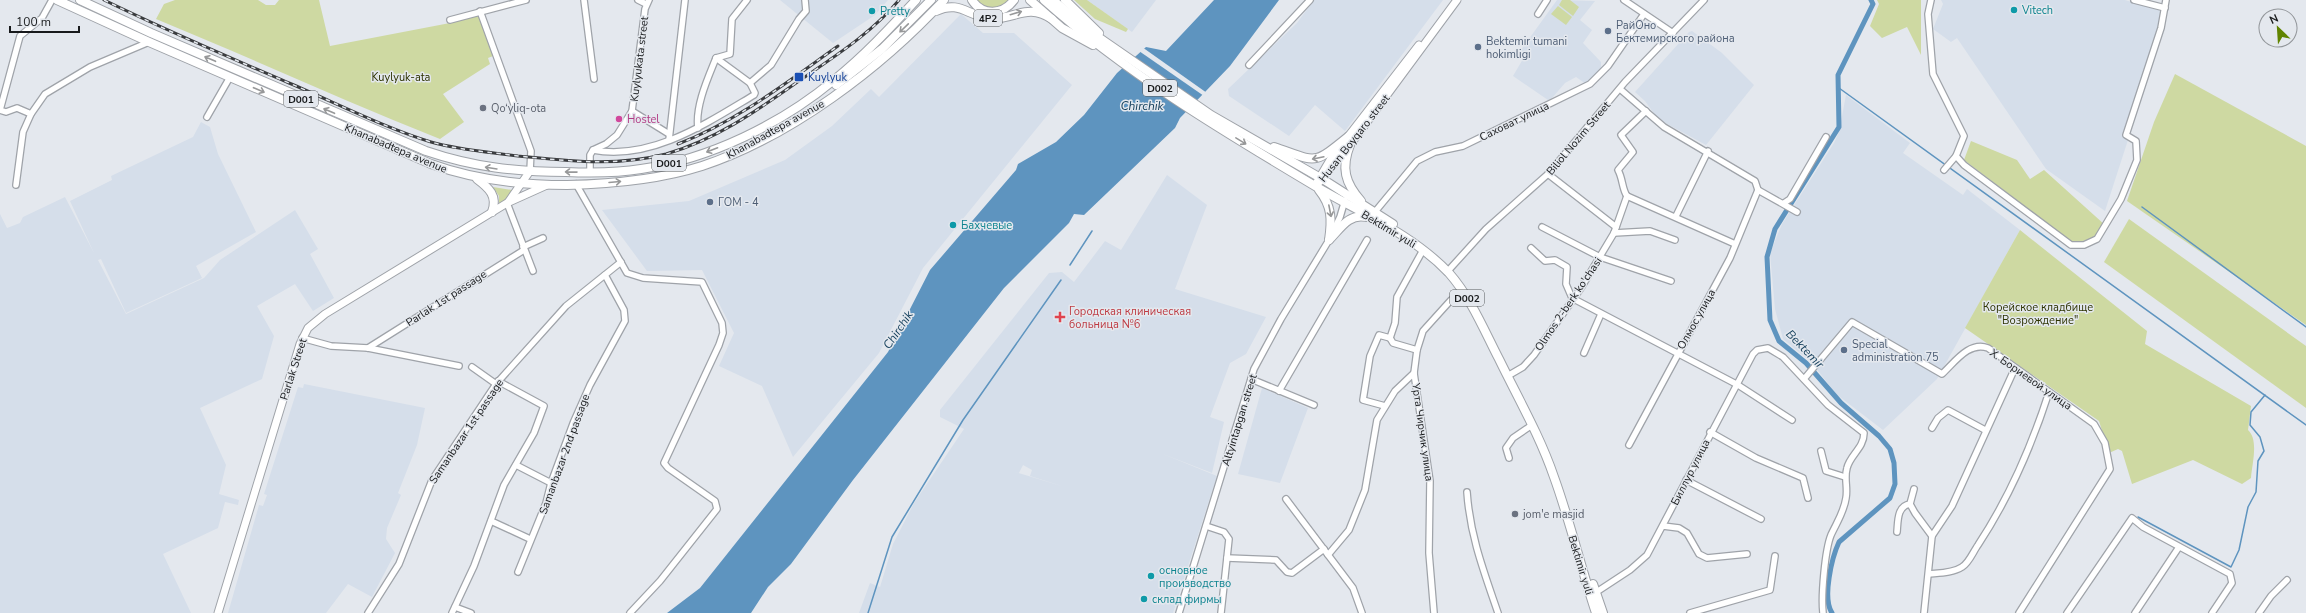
<svg xmlns="http://www.w3.org/2000/svg" width="2306" height="613" font-family="'Nunito Sans',sans-serif">
<rect width="100%" height="100%" fill="#e4e8ee"/>
<g fill="#d5deea" fill-rule="evenodd">
<path d="M780 0H888L875 15 833 43Z"/>
<path d="M1087 0H1156L1132 32Z"/>
<path d="M1314 0H1443L1345 131 1315 105 1289 136 1229 96 1228 89 1297 23Z"/>
<path d="M1557 0 1595 1 1580 20 1592 30 1583 43 1601 62V68L1586 84 1576 77 1565 83 1552 98 1548 100 1513 76 1523 59 1518 54Z"/>
<path d="M1941 0H2125L2165 12 2161 38 2105 211 2046 169 1957 38 1951 42 1933 29 1943 4Z"/>
<path d="M961 14 983 33H1014L1072 85 923 268 879 353 793 457 762 386 719 366 734 333 702 270 647 271 602 210 689 201 785 160 832 126 871 89 879 97Z"/>
<path d="M1692 31 1722 53 1754 85 1706 145 1658 119 1645 101 1635 92 1689 32Z"/>
<path d="M1846 95 1910 143 1903 153 1963 195 1967 189 2020 230 1937 379 1883 430 1836 394 1812 363 1783 339 1775 309 1770 253 1782 224 1834 143 1839 132Z"/>
<path d="M201 122 210 127 218 154 256 232 196 266 202 278 126 313 101 259 98 260 126 314 204 278 220 260 295 210 318 249 310 254 334 298 313 311 295 284 257 306 274 336 262 379 200 408 226 465 219 494 239 500 238 505 225 502 218 528 163 554 191 613H0V214L7 228 20 223 23 217 65 197 94 253 70 201 112 180 111 176 193 137Z"/>
<path d="M1167 175 1207 205 1175 289 1266 317 1246 354 1230 363 1210 417 1224 422 1212 473 1163 454 1217 476 1173 613H859L870 583 880 587 893 544 914 503 964 429 940 417V410L1049 273 1062 272 1074 282 1105 241 1121 250ZM1023 465 1032 470 1030 476 1065 487 1015 472 1019 473Z"/>
<path d="M304 384 425 408 417 445 398 493 401 495 387 528 386 539 395 553 372 597 348 584 326 613H228L259 505 263 506 267 495 264 494 298 387 303 388Z"/>
<path d="M1262 388 1308 408 1280 483 1238 474Z"/>
</g>
<g fill="#ced9a2">
<path d="M175 0H258L266 5H275L279 0H319L330 46 450 23 478 14 493 56 488 58 490 64 443 94 464 122 440 139C344 101 251 58 156 19L164 4Z"/>
<path d="M977 0H1009C1000 9 986 11 977 0Z"/>
<path d="M1074 0H1087L1128 29 1126 32 1095 19Z"/>
<path d="M1562 0H1570L1579 7 1573 16 1559 5Z"/>
<path d="M1877 0H1921V55L1907 27 1882 38 1870 26 1879 4Z"/>
<path d="M1558 6 1572 17 1566 25 1551 14Z"/>
<path d="M2175 74 2306 146V325L2127 201 2154 122Z"/>
<path d="M1971 141 2017 160 2030 179 2044 170 2105 225 2092 239 2073 243 1964 160Z"/>
<path d="M493 187 512 190 511 196 499 204V196Z"/>
<path d="M2129 219 2306 346V408L2104 262Z"/>
<path d="M2020 230 2147 331 2145 344 2251 406 2248 430C2259 440 2252 464 2251 478L2242 484 2193 460 2132 484 2122 451 2118 449 2109 453 2099 421 1965 328Z"/>
</g>
<path fill="#5e94bf" d="M1214 0H1279L1230 66 1180 118 1175 128 1084 215 1074 214 1069 223 1004 288 853 480 791 564 768 587 751 613H667L700 588 888 352 930 270 1016 170 1018 164 1056 142 1084 115 1117 73 1146 47 1166 51Z"/>
<path fill="#e4e8ee" d="M1142 47 1207 93 1204 96 1139 51Z"/>
<g fill="none" stroke-linecap="round" stroke-linejoin="round">
<g stroke="#5e94bf" stroke-width="1.5">
<path d="M1839 88 2306 425"/>
<path d="M2142 207 2306 327"/>
<path d="M1070 265 1092 231"/>
<path d="M2138 517 2231 567 2239 550 2248 507 2256 492 2258 461 2264 451 2260 437 2250 425 2251 412 2265 395"/>
<path d="M868 613 892 537 963 420 1061 280"/>
</g>
<path stroke="#5e94bf" stroke-width="5" d="M1832 613C1822 598 1832 557 1839 542L1890 498 1895 484 1894 463 1890 449 1879 436 1841 403 1806 363 1779 341 1770 320 1767 257 1775 229 1839 127 1838 75 1873 4 1871 0"/>
<g stroke="#9fa3a9" stroke-width="8">
<g id="minor">
<path d="M584 0 594 79"/>
<path d="M638 0 646 4"/>
<path d="M1624 0 1673 33"/>
<path d="M1931 0 1928 14 1933 74 1964 136 1956 156 1944 170"/>
<path d="M2134 0 2165 8"/>
<path d="M480 11 531 151 530 171"/>
<path d="M1538 14 1547 0"/>
<path d="M450 20 526 0"/>
<path d="M1249 65 1310 0"/>
<path d="M750 83 771 65 799 19 806 11 805 0"/>
<path d="M1620 89 1664 127 1755 181 1758 190 1797 212"/>
<path d="M632 111 669 134"/>
<path d="M31 114 17 108 6 112 0 110 20 36 42 18 52 0"/>
<path d="M207 117 230 77"/>
<path d="M698 128C695 106 708 78 716 58L730 54 732 19 747 0"/>
<path d="M669 140 685 0"/>
<path d="M593 150C651 161 707 123 754 95L755 93 750 83 716 58"/>
<path d="M1956 156 1964 165 2071 245H2084L2097 239 2121 199 2137 160 2136 141 2126 135 2161 28 2166 0"/>
<path d="M590 172V155L593 150 606 144 617 135 632 111 645 9 649 0"/>
<path d="M1548 174 1616 227"/>
<path d="M576 184 627 273 643 278 702 282 722 323 723 333 719 345 664 463 668 468 715 501 717 509 660 581 630 613"/>
<path d="M16 185 23 132 31 114 45 94 90 67 149 42"/>
<path d="M1627 196 1735 244"/>
<path d="M1627 196C1622 189 1623 179 1618 170L1633 152 1621 135 1646 111"/>
<path d="M507 203 533 271"/>
<path d="M1784 203 1790 199 1826 137"/>
<path d="M1374 213 1417 161 1435 152 1463 146 1590 84 1608 66 1644 14"/>
<path d="M1676 216 1708 151"/>
<path d="M1542 227 1600 257 1671 281"/>
<path d="M1614 233 1650 231 1675 240"/>
<path d="M523 247 543 238"/>
<path d="M1531 248 1545 261 1555 260 1567 267 1566 284 1572 298 1738 385 1792 420"/>
<path d="M1447 272 1486 229 1548 174 1625 82 1704 0"/>
<path d="M302 338 331 346 368 348 459 366"/>
<path d="M1390 338 1393 343 1417 350"/>
<path d="M368 348 524 250"/>
<path d="M1584 353 1601 314"/>
<path d="M472 367 496 384"/>
<path d="M1511 374 1523 367 1534 355 1581 288 1614 233 1627 196"/>
<path d="M1251 379 1314 405"/>
<path d="M1804 379 1852 322 1942 374C1955 362 1969 341 1988 348L2094 424 2105 443 2110 469 2019 613"/>
<path d="M1279 391 1367 240"/>
<path d="M1385 406 1363 400 1370 356 1379 335 1390 338 1395 323 1397 297 1423 250"/>
<path d="M1932 428 1938 418 1948 410 1985 430"/>
<path d="M1710 432 1756 458 1803 478 1808 498"/>
<path d="M1629 445 1730 258 1758 190"/>
<path d="M1821 451 1826 471 1845 477"/>
<path d="M1509 458 1506 448 1513 438 1532 425"/>
<path d="M516 465 551 483"/>
<path d="M1686 480 1761 519"/>
<path d="M1914 489 1910 504 1915 513 1932 536"/>
<path d="M1467 492C1470 536 1484 572 1498 613"/>
<path d="M1286 499 1353 588 1362 613"/>
<path d="M491 521 530 539"/>
<path d="M1206 526 1224 532 1229 539 1221 613"/>
<path d="M1663 526 1679 528 1687 533 1699 554 1707 558 1747 554"/>
<path d="M1897 532C1898 521 1897 506 1910 504"/>
<path d="M1328 555 1349 530 1365 490 1377 420 1395 391 1414 373"/>
<path d="M1227 558 1276 560 1287 572 1292 573 1324 549"/>
<path d="M518 572 546 503 551 483 574 421 590 385 625 321 624 310 605 275"/>
<path d="M1929 574C1939 573 1953 573 1962 567 1969 563 1973 552 1978 545 2009 498 2032 445 2049 392"/>
<path d="M1595 593 1630 570 1647 555 1753 354 1757 350 1768 348 1783 357 1828 405 1864 433C1864 448 1850 455 1847 468 1844 478 1848 488 1846 498 1844 512 1837 522 1831 535 1825 550 1821 596 1823 613"/>
<path d="M455 607 471 613"/>
<path d="M368 613 399 564 432 480 496 384 566 306 621 262"/>
<path d="M452 613 474 566 504 485 534 433 544 406 498 381"/>
<path d="M1179 613 1254 369 1281 319 1329 240 1340 217 1345 200"/>
<path d="M1434 613 1429 553 1430 481 1414 373 1417 350 1423 331 1451 300 1463 292"/>
<path d="M1690 613 1770 590 1775 556"/>
<path d="M1924 613 1932 536 1952 506 2015 368"/>
<path d="M2067 613 2132 518 2143 527 2230 574 2232 583 2212 613"/>
<path d="M2135 613 2179 547"/>
<path d="M2259 613 2271 596 2287 580"/>
</g>
</g>
<g stroke="#9fa3a9" stroke-width="9">
<g id="major">
<path d="M1317 182 1330 160 1419 45"/>
<path d="M1316 186 1350 145 1457 0"/>
<path d="M509 201 530 171"/>
<path d="M218 613 300 344 308 328 325 314 507 203 547 185"/>
</g>
</g>
<g stroke="#9fa3a9" stroke-width="10">
<g id="highway">
<path d="M57 0 149 42 431 164C475 180 520 185 567 185 612 184 658 180 702 166 790 137 881 68 944 0"/>
<path d="M80 0 151 33 426 151C473 167 517 172 566 172 591 173 617 173 641 169 710 159 781 124 834 80 864 56 890 28 916 0"/>
<path d="M972 0C982 16 1003 15 1014 0"/>
<path d="M1030 0 1062 28 1093 45"/>
<path d="M1044 0C1126 73 1221 130 1315 186 1361 213 1412 234 1449 273 1471 298 1484 330 1499 359 1518 398 1540 436 1554 477 1570 521 1581 568 1596 613"/>
<path d="M1053 0 1091 32 1211 115 1324 180 1393 224"/>
<path d="M1065 0 1099 33"/>
<path d="M936 11C960 0 967 16 989 18 1014 21 1026 2 1052 19"/>
<path d="M836 85 882 49 931 0"/>
<path d="M1350 145C1341 168 1345 183 1361 201"/>
<path d="M1274 147C1318 162 1312 166 1349 136"/>
<path d="M477 179C489 188 498 196 492 212"/>
<path d="M1319 190C1332 206 1332 220 1329 240"/>
<path d="M1329 240C1340 229 1349 213 1366 217"/>
<path d="M1593 584 1603 613"/>
</g>
</g>
<use href="#minor" stroke="#fff" stroke-width="5.5"/>
<use href="#major" stroke="#fff" stroke-width="7"/>
<use href="#highway" stroke="#fff" stroke-width="8"/>
<g stroke="#3a3c3f" stroke-width="3">
<g id="rail">
<path d="M104 0C165 30 226 56 289 83 334 102 385 128 431 142 459 150 489 152 518 156 569 161 615 167 666 154 715 140 755 112 796 83 832 58 871 34 899 0"/>
<path d="M678 144C736 122 787 82 838 46"/>
</g>
</g>
<use href="#rail" stroke="#e4e8ee" stroke-width="1.5" stroke-dasharray="4.5" stroke-linecap="butt"/>
</g>
<defs><path id="oneway-shaft" d="M-6 0H5M1.5-3L5.5 0L1.5 3" fill="none" stroke-width="1.6" stroke-linecap="round" stroke-linejoin="round"/></defs>
<g stroke="#979899">
<use href="#oneway-shaft" transform="translate(1016 13) rotate(-16)"/>
<use href="#oneway-shaft" transform="translate(904 28) rotate(136)"/>
<use href="#oneway-shaft" transform="translate(210 59) rotate(-157)"/>
<use href="#oneway-shaft" transform="translate(259 90) rotate(23)"/>
<use href="#oneway-shaft" transform="translate(329 111) rotate(-157)"/>
<use href="#oneway-shaft" transform="translate(1241 141) rotate(31)"/>
<use href="#oneway-shaft" transform="translate(712 150) rotate(159)"/>
<use href="#oneway-shaft" transform="translate(1318 158) rotate(168)"/>
<use href="#oneway-shaft" transform="translate(491 168) rotate(-171)"/>
<use href="#oneway-shaft" transform="translate(571 172) rotate(-179)"/>
<use href="#oneway-shaft" transform="translate(615 182) rotate(-5)"/>
<use href="#oneway-shaft" transform="translate(1330 211) rotate(79)"/>
</g>
<g fill="#0f9aa8" stroke="#e4e8ee" stroke-width="1.5">
<circle cx="2014" cy="10" r="4"/>
<circle cx="872" cy="11" r="4"/>
<circle cx="953" cy="225" r="4"/>
<circle cx="1151" cy="576" r="4"/>
<circle cx="1144" cy="599" r="4"/>
</g>
<g fill="#5c6f8a" stroke="#e4e8ee" stroke-width="1.5">
<circle cx="1608" cy="31" r="4"/>
<circle cx="1478" cy="47" r="4"/>
<circle cx="710" cy="202" r="4"/>
<circle cx="1844" cy="350" r="4"/>
</g>
<rect fill="#1a4fb4" stroke="#e4e8ee" stroke-width="1.5" x="794" y="72" width="10" height="10" rx="2"/>
<g fill="#6b7280" stroke="#e4e8ee" stroke-width="1.5">
<circle cx="483" cy="108" r="4"/>
<circle cx="1515" cy="514" r="4"/>
</g>
<circle fill="#d1479c" stroke="#e4e8ee" stroke-width="1.5" cx="619" cy="119" r="4"/>
<path fill="#e0444e" stroke="#e4e8ee" stroke-width="1.5" d="M1058 311h4v4h4v4h-4v4h-4v-4h-4v-4h4z"/>
<g text-anchor="middle" stroke-width="3" stroke-linejoin="round" paint-order="stroke">
<g fill="#e4e8ee" stroke="#55585b" stroke-width="1">
<rect x="974" y="10" width="28" height="16" rx="3"/>
<rect x="1143" y="80" width="34" height="16" rx="3"/>
<rect x="284" y="91" width="34" height="16" rx="3"/>
<rect x="652" y="155" width="34" height="16" rx="3"/>
<rect x="1450" y="290" width="34" height="16" rx="3"/>
</g>
<g font-size="10" font-weight="bold" fill="#181a1c">
<text x="988" y="22">4P2</text>
<text x="1160" y="92">D002</text>
<text x="301" y="103">D001</text>
<text x="669" y="167">D001</text>
<text x="1467" y="302">D002</text>
</g>
<g font-size="11" fill="#0d838f" stroke="#e4e8ee" text-anchor="start">
<text x="2022" y="14">Vitech</text>
<text x="880" y="15">Pretty</text>
<text x="961" y="229">Бахчевые</text>
<text x="1159" y="574">основное<tspan x="1159" dy="13">производство</tspan></text>
<text x="1152" y="603">склад фирмы</text>
</g>
<g font-size="11" fill="#4e5e75" stroke="#e4e8ee" text-anchor="start">
<text x="1616" y="29">РайОно<tspan x="1616" dy="13">Бектемирского района</tspan></text>
<text x="1486" y="45">Bektemir tumani<tspan x="1486" dy="13">hokimligi</tspan></text>
<text x="718" y="206">ГОМ - 4</text>
<text x="1852" y="348">Special<tspan x="1852" dy="13">administration 75</tspan></text>
</g>
<g font-size="11" fill="#181a1c" stroke="#e4e8ee">
<text transform="translate(639 59) rotate(-83)" y="4">Kuylyukata street</text>
<text transform="translate(1514 121) rotate(-26)" y="4">Саховат улица</text>
<text transform="translate(775 129) rotate(-29)" y="4">Khanabadtepa avenue</text>
<text transform="translate(1354 138) rotate(-52)" y="4">Husan Boyqaro street</text>
<text transform="translate(1578 138) rotate(-50)" y="4">Biliol Nozim Street</text>
<text transform="translate(396 148) rotate(23)" y="4">Khanabadtepa avenue</text>
<text transform="translate(1389 229) rotate(31)" y="4">Bektimir yuli</text>
<text transform="translate(446 298) rotate(-33)" y="4">Parlak 1st passage</text>
<text transform="translate(1568 304) rotate(-56)" y="4">Olmos 2-berk ko'chasi</text>
<text transform="translate(1696 319) rotate(-61)" y="4">Олмос улица</text>
<text transform="translate(293 369) rotate(-72)" y="4">Parlak Street</text>
<text transform="translate(2031 379) rotate(35)" y="4">Х. Бориевой улица</text>
<text transform="translate(1239 420) rotate(-73)" y="4">Altyintapgan street</text>
<text transform="translate(466 431) rotate(-56)" y="4">Samanbazar 1st passage</text>
<text transform="translate(1423 432) rotate(82)" y="4">Урта Чирчик улица</text>
<text transform="translate(564 454) rotate(-70)" y="4">Samanbazar 2nd passage</text>
<text transform="translate(1690 472) rotate(-63)" y="4">Биллур улица</text>
<text transform="translate(1581 565) rotate(73)" y="4">Bektimir yuli</text>
</g>
<g font-size="11" fill="#2d3300" stroke="#e4e8ee">
<text x="401" y="81">Kuylyuk-ata</text>
<text x="2038" y="311">Корейское кладбище<tspan x="2038" dy="13">"Возрождение"</tspan></text>
</g>
<g font-size="11" fill="#164399" stroke="#e4e8ee" text-anchor="start">
<text x="808" y="81">Kuylyuk</text>
</g>
<g font-size="11" fill="#5b616d" stroke="#e4e8ee" text-anchor="start">
<text x="491" y="112">Qo‘yliq-ota</text>
<text x="1523" y="518">jom'e masjid</text>
</g>
<g font-size="11" fill="#b23c85" stroke="#e4e8ee" text-anchor="start">
<text x="627" y="123">Hostel</text>
</g>
<g font-size="11" fill="#be3a42" stroke="#e4e8ee" text-anchor="start">
<text x="1069" y="315">Городская клиническая<tspan x="1069" dy="13">больница №6</tspan></text>
</g>
<g font-size="12" font-style="italic" fill="#133e5b" stroke="#e4e8ee">
<text x="1142" y="110">Chirchik</text>
<text transform="translate(898 330) rotate(-56)" y="4">Chirchik</text>
<text transform="translate(1805 349) rotate(46)" y="4">Bektemir</text>
</g>
</g>
<g transform="translate(2278 28) rotate(335)"><circle r="19" fill="#e4e8ee" stroke="#92969a"/>
<path d="M0-3L7 15L0 10L-7 15Z" fill="#618400"/>
<text y="-6" font-size="11" font-weight="bold" text-anchor="middle" fill="#181a1c">N</text>
</g>
<path d="M10 26v6h69v-6" fill="none" stroke="#181a1c" stroke-width="2"/>
<text x="16" y="26" font-size="12" fill="#181a1c" stroke="#e4e8ee" stroke-width="3" paint-order="stroke">100 m</text>
</svg>
